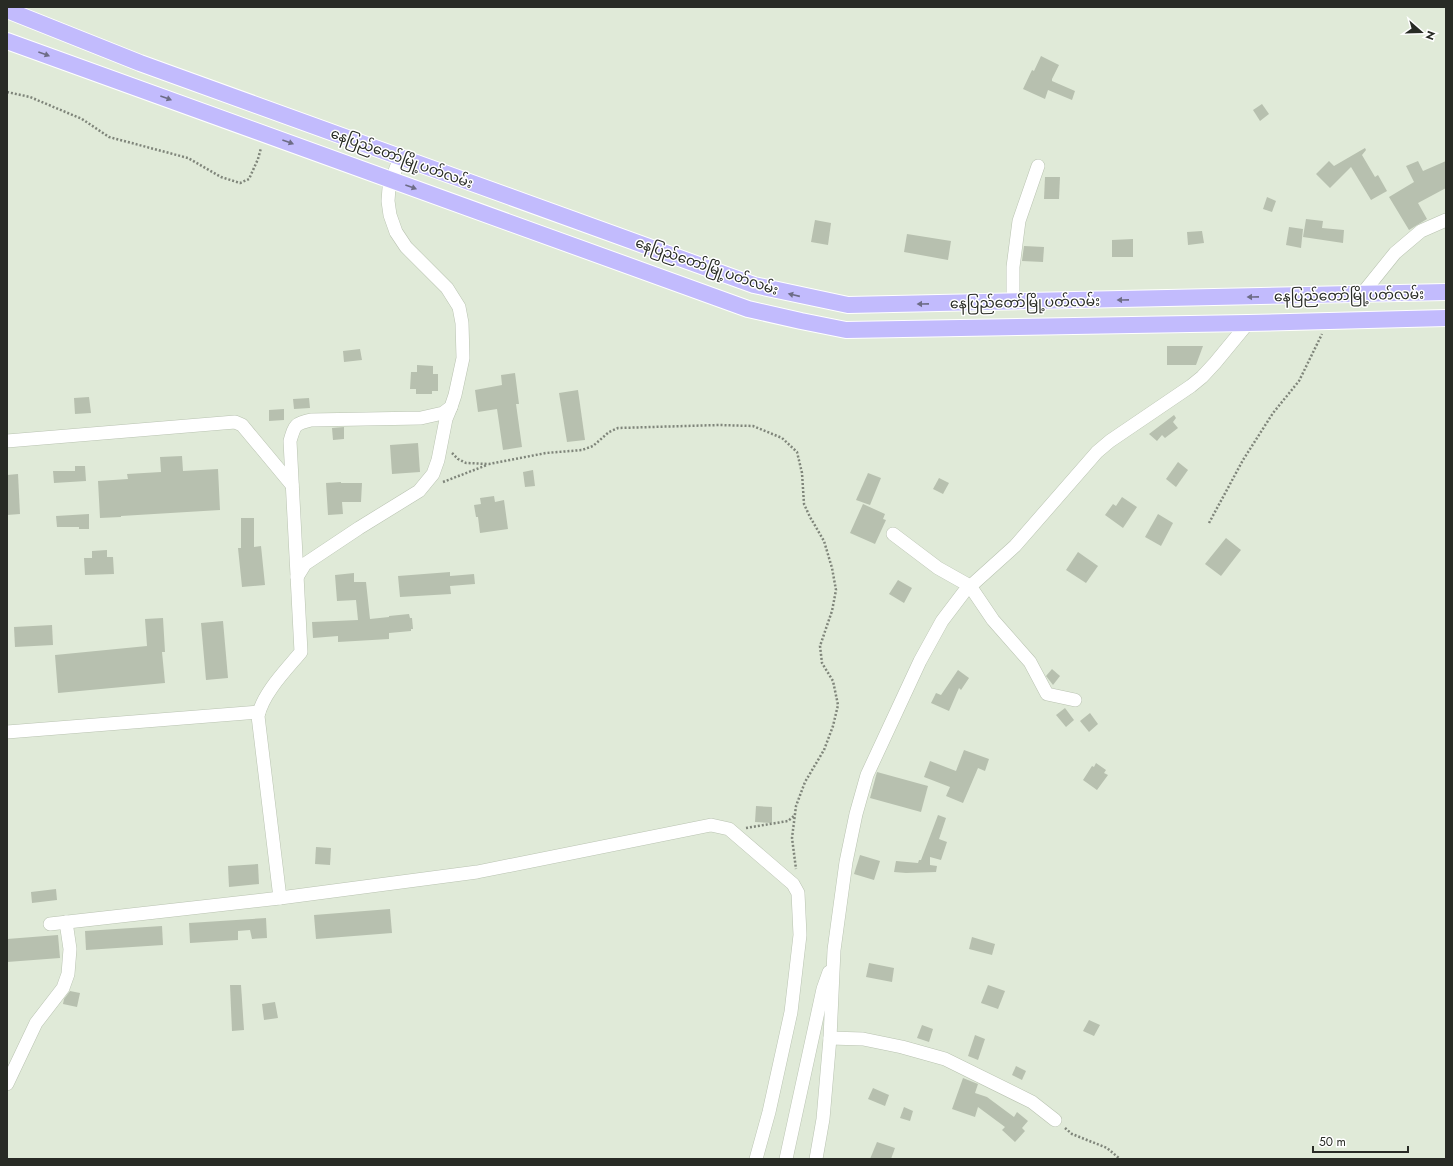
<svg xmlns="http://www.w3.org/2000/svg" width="1453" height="1166" font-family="Jost,'Noto Sans Myanmar',sans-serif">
<rect width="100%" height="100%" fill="#e0ead8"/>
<g fill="#b7c0af">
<path d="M1041 56 1059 65 1052 79V81L1075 91 1072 100 1048 90 1045 99 1023 89 1032 70 1034 71Z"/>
<path d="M1262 104 1269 114 1260 121 1253 110Z"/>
<path d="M1365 148 1366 150 1362 155 1375 177 1378 175 1387 191 1371 200 1351 167 1330 188 1316 174 1329 161 1334 166Z"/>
<path d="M1418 161 1423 171 1446 161V188L1418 203 1427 219 1409 230 1389 197 1414 182 1406 166Z"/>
<path d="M1045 177H1060L1059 199H1044Z"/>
<path d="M1267 197 1276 201 1272 212 1263 209Z"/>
<path d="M1306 219 1323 221 1322 228 1344 230 1343 243 1303 237Z"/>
<path d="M815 220 831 223 828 245 811 242Z"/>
<path d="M1289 227 1303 229 1301 248 1286 245Z"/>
<path d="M1202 231 1204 243 1188 245 1187 232Z"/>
<path d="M907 234 951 241 948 260 904 252Z"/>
<path d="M1133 239V257H1112V240Z"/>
<path d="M1024 246 1044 247 1043 262 1022 261Z"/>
<path d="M1167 346H1203L1196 365H1167Z"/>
<path d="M360 349 362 360 344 362 343 351Z"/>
<path d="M417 365 433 366V374H438V391H432V394H416V389H410L411 372H417Z"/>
<path d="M515 373 519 404H516L522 447 503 450 497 409 478 412 475 390 502 385 501 375Z"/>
<path d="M578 390 585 440 567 442 559 393Z"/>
<path d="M89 397 91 413 75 414 74 398Z"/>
<path d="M309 398 310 408 294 409 293 399Z"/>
<path d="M284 409V420L269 421V410Z"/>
<path d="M1174 415 1176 418 1173 422 1178 428 1165 438 1162 435 1157 441 1149 434Z"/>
<path d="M344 427V439L333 440 332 428Z"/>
<path d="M418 443 420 472 392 474 390 445Z"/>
<path d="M182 456 183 471 218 469 220 510 121 516V517L100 518 98 481 128 479 127 474 161 472 160 457Z"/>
<path d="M1178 462 1188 470 1176 487 1166 479Z"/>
<path d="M75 466H85L86 481 54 483 53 471H75Z"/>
<path d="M533 470 535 486 525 487 523 472Z"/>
<path d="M868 473 881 478 870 505 856 500Z"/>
<path d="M18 474 20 514 7 515V475Z"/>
<path d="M939 478 949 483 943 494 933 489Z"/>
<path d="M341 482V483H362L361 502H342L343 514 328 515 326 483Z"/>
<path d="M494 496 495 502 504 500 508 529 480 533 478 517H476L474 505 481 504 480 498Z"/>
<path d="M1122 497 1137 507 1123 528 1105 515 1113 504 1116 506Z"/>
<path d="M863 504 885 514 883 519 886 520 875 544 850 533Z"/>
<path d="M89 514V529H79V527H57L56 516Z"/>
<path d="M1158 514 1173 523 1161 546 1145 537Z"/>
<path d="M241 518H254V547L261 546 265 585 242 587 238 548H241Z"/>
<path d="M1226 538 1241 550 1221 576 1205 564Z"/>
<path d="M107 550V557H113L114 574 85 575 84 558H92V551Z"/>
<path d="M1078 552 1098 566 1086 583 1066 570Z"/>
<path d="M450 572V576L474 574 475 584 450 586 451 594 400 597 398 576Z"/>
<path d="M354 573V582H366L370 619 389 617V616L409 614 410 618H412L413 629H411V631L389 633V639L338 642V636L313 638 312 622 358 620 356 600 337 601 335 575Z"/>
<path d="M898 580 912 588 904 603 889 594Z"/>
<path d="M163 618 165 652H162L165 683 58 693 55 655 147 646 145 619Z"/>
<path d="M223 621 228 678 206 680 201 623Z"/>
<path d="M52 625 53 645 15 647 14 627Z"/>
<path d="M1052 669 1060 676 1053 685 1046 676Z"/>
<path d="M958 670 969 678 961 690 959 688 949 711 931 703 936 693 941 695Z"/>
<path d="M1065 708 1074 720 1066 727 1056 715Z"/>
<path d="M1090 713 1098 724 1089 732 1080 721Z"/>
<path d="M964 750 989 759 985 771 978 768 963 803 946 796 950 787 924 777 930 761 956 771Z"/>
<path d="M1096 763 1106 770 1104 773 1108 775 1097 790 1083 780 1092 766 1094 767Z"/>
<path d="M877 772 928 786 921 812 870 798Z"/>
<path d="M756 806 772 807V823L755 822Z"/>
<path d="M938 815 946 818 939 839 947 842 941 860 930 857V865L937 866 936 872 906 873 894 872 896 861 918 863 919 860H921Z"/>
<path d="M316 847 331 848 330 865 315 864Z"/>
<path d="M860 855 880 861 874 880 854 874Z"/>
<path d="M258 864 259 884 229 887 228 866Z"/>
<path d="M56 889 57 900 32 903 31 892Z"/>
<path d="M390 909 392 933 316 939 314 915Z"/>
<path d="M266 918 267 938 252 939 250 930 238 931V940L190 943 189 923Z"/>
<path d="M162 926 163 945 86 950 85 931Z"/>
<path d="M58 935 60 958 7 962V939Z"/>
<path d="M972 937 995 944 992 955 969 949Z"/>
<path d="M869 963 894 968 892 982 866 977Z"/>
<path d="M230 985H241L244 1030 232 1031Z"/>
<path d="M988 985 1005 991 998 1009 981 1003Z"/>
<path d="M70 991 80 993 77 1007 63 1004 64 999Z"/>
<path d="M275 1002 278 1018 264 1020 262 1004Z"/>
<path d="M1089 1020 1100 1025 1094 1036 1083 1031Z"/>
<path d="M922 1025 933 1029 929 1042 917 1038Z"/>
<path d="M975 1035 985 1039 978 1060 968 1056Z"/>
<path d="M1016 1066 1026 1071 1022 1080 1012 1075Z"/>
<path d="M963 1078 978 1084 975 1093 987 1097 1014 1117 1017 1112 1028 1121 1022 1128 1025 1131 1015 1142 1002 1130 1005 1127 978 1107 975 1117 952 1109Z"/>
<path d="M873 1088 889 1095 885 1106 868 1099Z"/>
<path d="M904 1107 913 1111 910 1121 900 1118Z"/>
<path d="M877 1142 895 1148 891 1159H870Z"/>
</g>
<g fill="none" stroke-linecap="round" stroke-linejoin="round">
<g stroke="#b9c3b1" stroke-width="14">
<g id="minor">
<path d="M1362 294 1395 253 1421 231 1446 220"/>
<path d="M1013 302V267L1019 221 1038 166"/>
<path d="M7 441 235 422 242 425 292 485"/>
<path d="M893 534 938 568 970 586 993 620 1030 662 1047 694 1075 700"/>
<path d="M297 577 305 564 359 528 419 491 433 474 438 460 446 419 451 407"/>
<path d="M7 732 259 712"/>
<path d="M280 898 258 716C263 693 286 670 301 652L290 441C295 424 295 424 311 420L421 418 443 413 451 407 455 395 463 358 462 323 459 307 447 288 406 247 396 232 390 215 388 201 389 188 400 157"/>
<path d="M50 924 280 898 477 872 711 825 729 829 793 884 798 893 800 935 791 1012 769 1112 756 1159"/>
<path d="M830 1038 863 1039 902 1047 945 1059 1032 1102 1055 1120"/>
<path d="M7 1084 36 1023 63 988 68 974 70 949 66 922"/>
<path d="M786 1159 823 989 829 972"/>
<path d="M816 1159 823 1119 830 1038 834 950 846 862 856 814 867 775 920 661 942 621 964 592 1015 546 1097 452 1110 441 1191 386 1202 377 1215 363 1248 323"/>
</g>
</g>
<g stroke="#fff" stroke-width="18">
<g id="major">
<path d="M7 10 140 63 754 285 848 305 1446 292"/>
<path d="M7 41 748 309 801 321 846 330 1248 323 1446 318"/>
</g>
</g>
<g stroke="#7f857a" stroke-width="2.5" stroke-dasharray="2 2" stroke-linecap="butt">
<path d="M7 92 30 97 82 119 109 137 188 158 221 177 240 183 249 179 258 159 261 148"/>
<path d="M452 453 458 459 466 463 489 464 546 453 582 450 593 446 609 432 618 428 719 425 753 426 782 438 797 452 802 473 804 504 810 517 824 541 832 568 836 590 832 611 820 646 822 663 833 681 838 705 833 726 824 750 805 782 796 806 792 838 796 869"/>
<path d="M443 482 487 465"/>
<path d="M1209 523 1243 460 1273 413 1299 381 1322 334"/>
<path d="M746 828 788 821 794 816"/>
<path d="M1065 1128 1072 1134 1107 1148 1120 1159"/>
</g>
<use href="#minor" stroke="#fff" stroke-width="13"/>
<use href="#major" stroke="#c2bbfd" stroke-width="16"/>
</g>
<defs><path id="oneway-solid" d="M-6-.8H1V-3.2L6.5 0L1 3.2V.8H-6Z"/></defs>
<g fill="#6d6c86">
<use href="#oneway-solid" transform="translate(44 54) rotate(20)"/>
<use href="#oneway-solid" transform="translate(166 98) rotate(20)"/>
<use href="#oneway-solid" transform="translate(288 142) rotate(20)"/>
<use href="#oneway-solid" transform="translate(411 187) rotate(20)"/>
<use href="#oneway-solid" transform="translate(794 295) rotate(-167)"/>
<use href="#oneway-solid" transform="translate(1253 297) rotate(179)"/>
<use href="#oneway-solid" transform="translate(1123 300) rotate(179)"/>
<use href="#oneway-solid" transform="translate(923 304) rotate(179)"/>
</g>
<g text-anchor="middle" stroke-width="3" stroke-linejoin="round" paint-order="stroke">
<g font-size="14" fill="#282b25" stroke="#fff">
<text transform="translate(402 158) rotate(20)" y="5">နေပြည်တော်မြို့ပတ်လမ်း</text>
<text transform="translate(707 266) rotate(19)" y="5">နေပြည်တော်မြို့ပတ်လမ်း</text>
<text transform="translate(1349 295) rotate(-1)" y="5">နေပြည်တော်မြို့ပတ်လမ်း</text>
<text transform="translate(1025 302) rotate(-1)" y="5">နေပြည်တော်မြို့ပတ်လမ်း</text>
</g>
</g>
<rect width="1453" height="1166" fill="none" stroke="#282b25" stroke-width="16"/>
<g transform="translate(1421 32) rotate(110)" stroke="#ffffff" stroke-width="3" paint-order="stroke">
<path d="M0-3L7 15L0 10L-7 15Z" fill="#282b25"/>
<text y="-6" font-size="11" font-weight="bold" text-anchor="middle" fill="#282b25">N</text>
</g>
<path d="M1313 1146v6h95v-6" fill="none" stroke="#282b25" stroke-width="2"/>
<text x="1319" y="1146" font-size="12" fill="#282b25" stroke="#ffffff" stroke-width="3" paint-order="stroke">50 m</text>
</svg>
